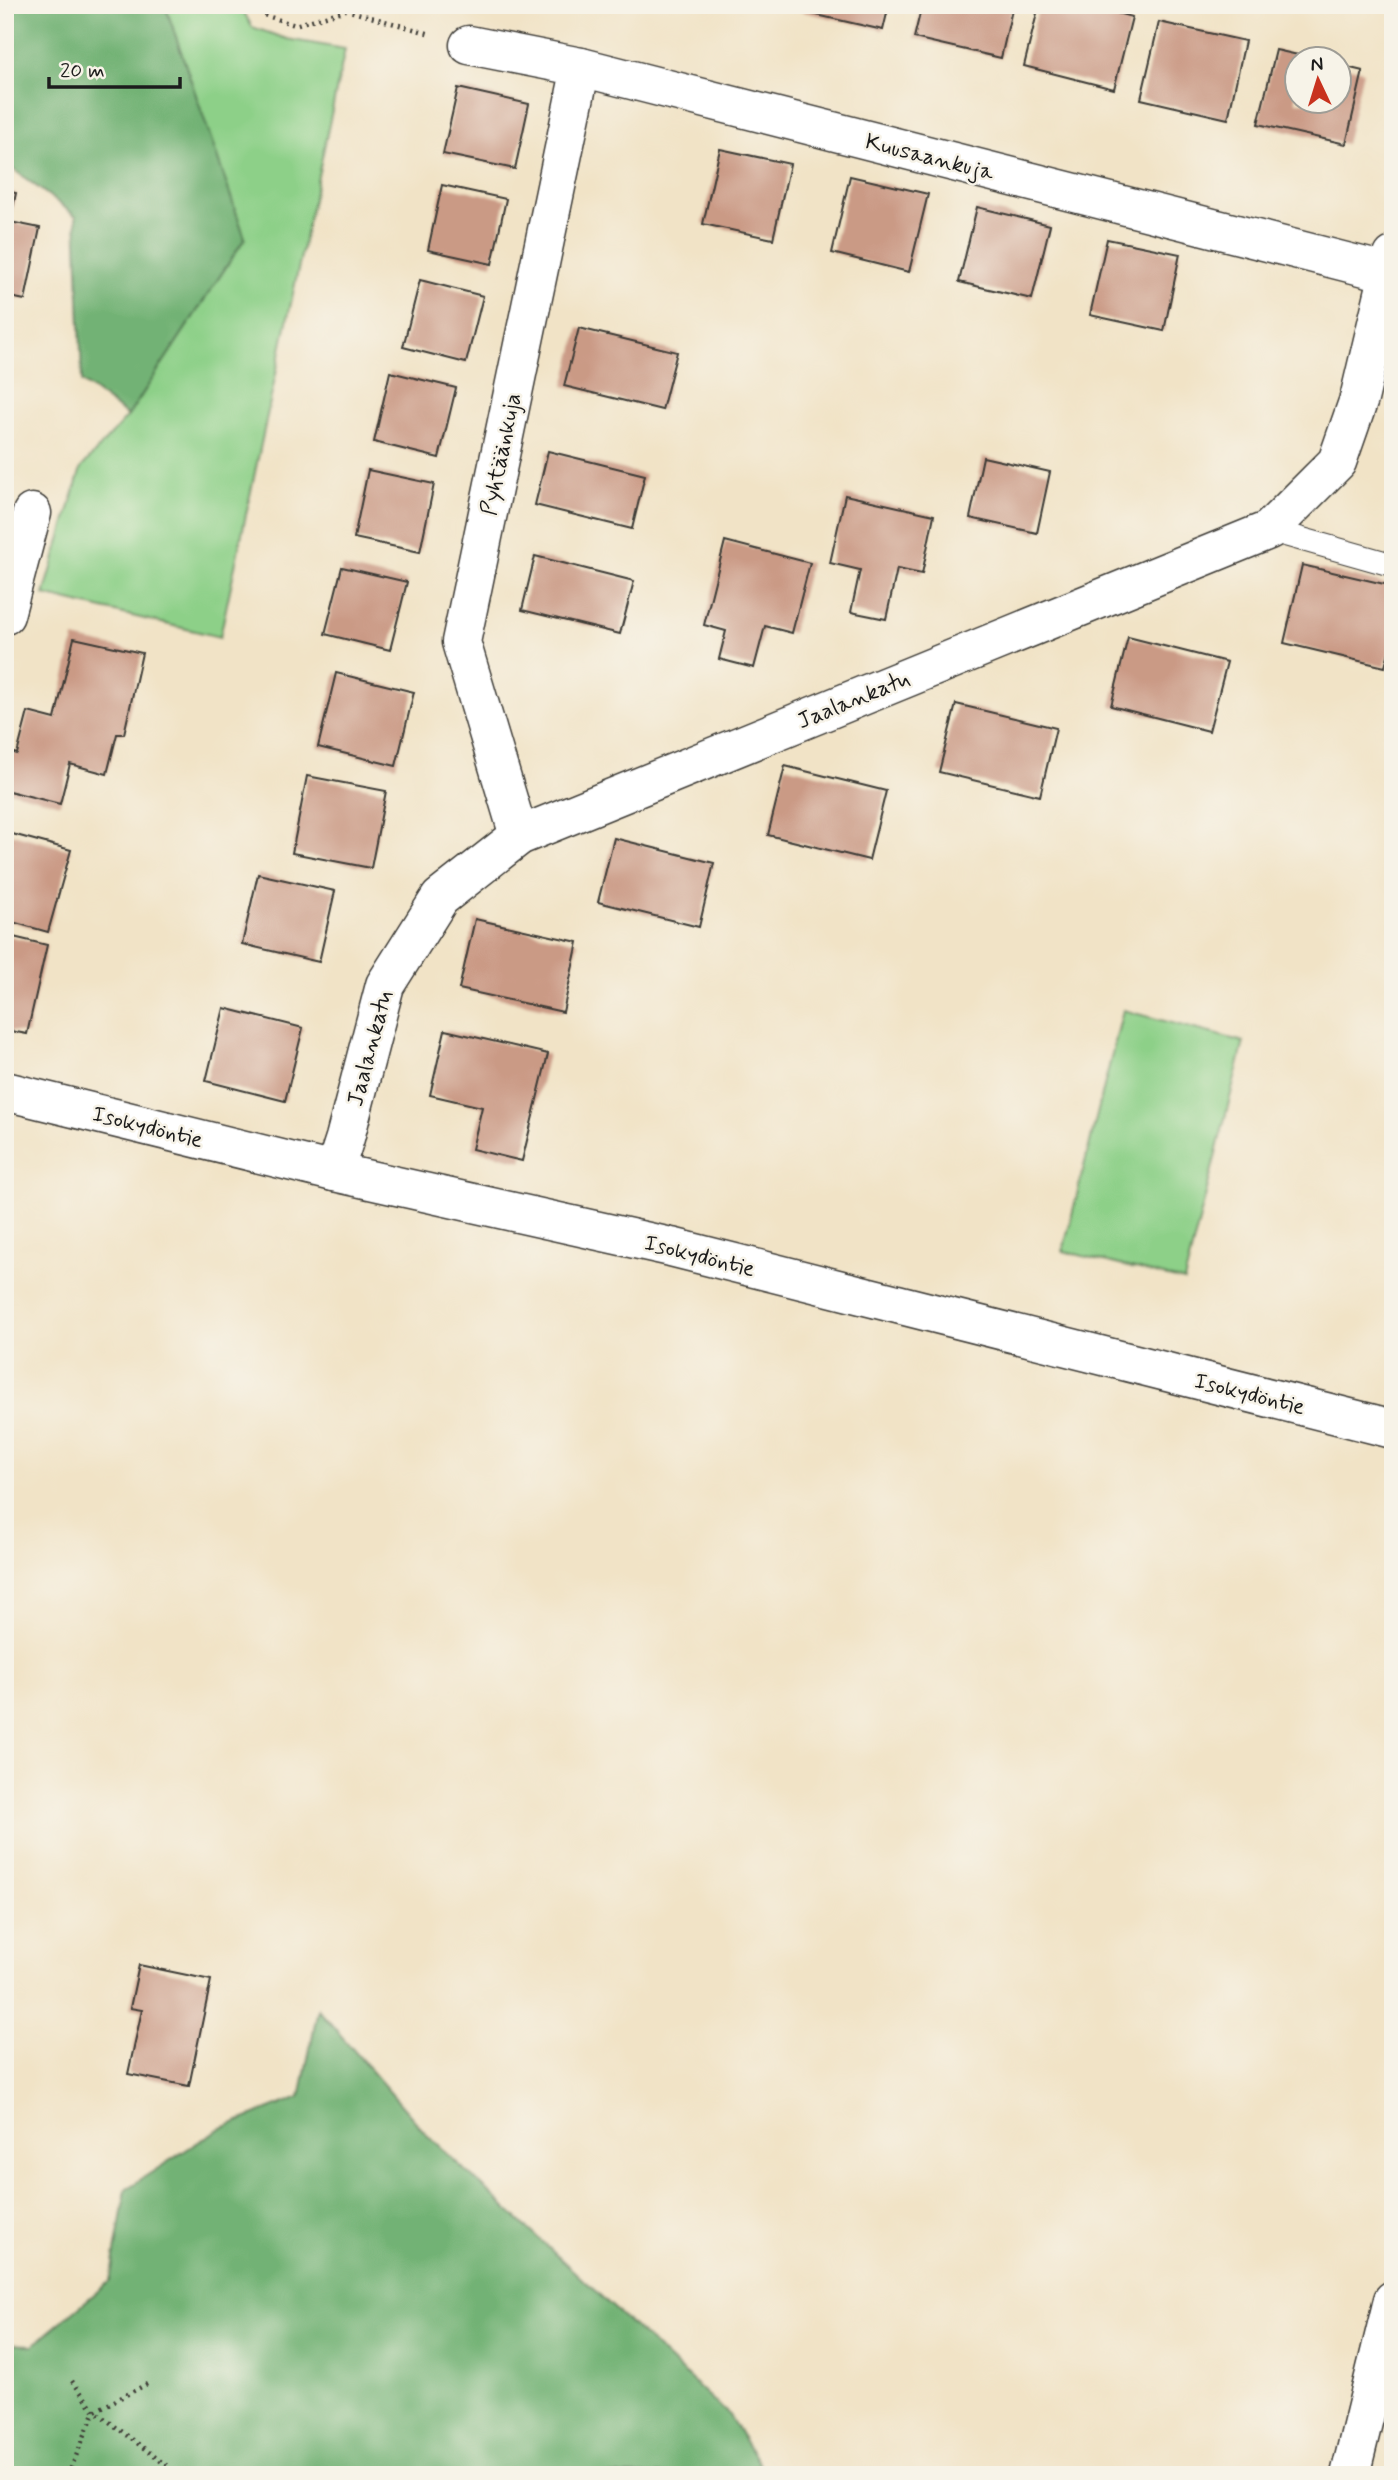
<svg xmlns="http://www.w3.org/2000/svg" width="1398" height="2480" font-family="Mynerve,sans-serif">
<rect width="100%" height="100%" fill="#f7f3e8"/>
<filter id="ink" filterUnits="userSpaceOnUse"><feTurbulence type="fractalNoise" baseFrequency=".0143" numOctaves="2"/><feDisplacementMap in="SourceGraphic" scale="14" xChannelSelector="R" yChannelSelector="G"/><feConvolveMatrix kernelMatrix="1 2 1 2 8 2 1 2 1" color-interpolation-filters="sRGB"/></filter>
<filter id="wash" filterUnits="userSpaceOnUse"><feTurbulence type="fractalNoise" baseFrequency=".00686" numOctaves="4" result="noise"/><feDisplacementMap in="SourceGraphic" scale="28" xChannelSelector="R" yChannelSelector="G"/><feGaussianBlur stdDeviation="1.57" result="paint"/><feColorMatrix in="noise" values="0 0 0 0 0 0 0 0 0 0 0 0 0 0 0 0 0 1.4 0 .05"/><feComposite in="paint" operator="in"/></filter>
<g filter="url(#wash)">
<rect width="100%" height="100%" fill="#f1e3c6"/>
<g fill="#8dd088" stroke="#547652" stroke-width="2">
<path d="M165 5H240L252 27 287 39 345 49 220 637 44 595 81 468 128 416 245 238Z"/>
<path d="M1123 1010 1244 1042 1184 1281 1063 1251Z"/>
</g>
<g fill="#72b274" stroke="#476748" stroke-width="2">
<path d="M5 5H165L245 238 128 416 82 382 76 216 5 163Z"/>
<path d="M318 2009 428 2136 728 2414 766 2475H5V2344L33 2345 110 2281 126 2189 217 2130 300 2097Z"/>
</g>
<g id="blocks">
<g fill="#ca9a85">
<path d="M800 5H889L883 30 799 11Z"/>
<path d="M922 5H1013L1001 58 914 38Z"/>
<path d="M1039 5H1087L1132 17 1114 89 1024 66Z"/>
<path d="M1159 22 1245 41 1228 119 1141 99Z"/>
<path d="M1276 50 1311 58 1296 60V102H1338V65L1363 71 1346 144 1258 124Z"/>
<path d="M458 88 529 104 515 169 443 154Z"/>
<path d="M720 149 790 164 773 239 703 224Z"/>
<path d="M850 176 928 194 909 272 832 253Z"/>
<path d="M442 185 506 199 492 264 428 250Z"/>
<path d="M5 191 16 193 10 222 40 228 25 300 5 296Z"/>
<path d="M977 207 1050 225 1032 299 959 282Z"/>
<path d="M1107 239 1180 254 1164 331 1090 315Z"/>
<path d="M420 280 483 296 466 363 403 347Z"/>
<path d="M579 328 677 352 662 410 564 386Z"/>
<path d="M390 372 456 388 439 458 374 442Z"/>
<path d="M548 451 645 475 632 529 535 505Z"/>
<path d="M983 457 1050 472 1037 533 970 518Z"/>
<path d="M368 470 434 484 420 552 354 538Z"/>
<path d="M845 495 934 515 922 574 897 569 886 619 851 612 860 570 830 563Z"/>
<path d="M725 541 810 563 792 633 765 626 754 668 719 659 726 631 704 625Z"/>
<path d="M535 556 634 581 620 634 522 610Z"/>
<path d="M1302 565 1393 586V636L1385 667 1284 643Z"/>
<path d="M342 567 407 582 390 650 325 634Z"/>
<path d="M1128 637 1227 662 1209 731 1111 706Z"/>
<path d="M74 638 142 653 124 734H117L107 774 70 764 60 804 5 790V777L11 752 17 754 28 712 55 719Z"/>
<path d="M336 673 414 692 396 766 318 747Z"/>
<path d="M956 704 1056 728 1040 796 939 772Z"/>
<path d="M785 766 886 791 869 860 768 835Z"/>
<path d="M307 776 386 791 371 868 292 853Z"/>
<path d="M5 832 71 850 48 932 5 920Z"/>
<path d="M614 838 714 863 699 927 598 902Z"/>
<path d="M258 874 335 891 319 962 242 944Z"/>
<path d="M475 919 578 942 563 1012 459 989Z"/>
<path d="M5 935 47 945 27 1034 5 1030Z"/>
<path d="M224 1008 303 1028 285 1101 206 1081Z"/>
<path d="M445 1030 548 1054 522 1161 472 1149 482 1107 430 1095Z"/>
<path d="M139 1965 211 1980 189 2086 128 2074 142 2010 130 2008Z"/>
</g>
</g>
</g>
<g filter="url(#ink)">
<use href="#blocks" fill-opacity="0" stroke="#3c3a36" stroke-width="2"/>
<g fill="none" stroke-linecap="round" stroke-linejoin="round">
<g stroke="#3c3a36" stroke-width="25">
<path id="service" d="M1269 530 1393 565"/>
</g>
<g stroke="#3c3a36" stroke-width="41">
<g id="minor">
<path d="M469 45 581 67 1389 273"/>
<path d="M5 615 32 513"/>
<path d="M519 836 461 642 581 67"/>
<path d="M5 1091 334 1172 671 1247 1393 1429"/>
<path d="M334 1172 345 1138 385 985 440 898 519 836 1269 530 1337 462 1359 399 1393 256"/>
<path d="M1350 2475 1393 2300"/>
</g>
</g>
<g stroke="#3c3a36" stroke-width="4.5" stroke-dasharray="2 5" stroke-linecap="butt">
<path d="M256 5 261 14 295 25 346 10 431 34"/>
<path d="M72 2381 95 2411 179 2475"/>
<path d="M68 2475 95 2411 151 2382"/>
</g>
<use href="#service" stroke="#fff" stroke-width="23"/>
<use href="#minor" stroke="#fff" stroke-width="38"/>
</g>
</g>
<g text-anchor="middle" stroke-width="5" stroke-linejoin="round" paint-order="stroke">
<g font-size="23" fill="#1c1c1c" stroke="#f7f3e8">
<text transform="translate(930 156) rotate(14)" y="8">Kuusaankuja</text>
<text transform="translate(500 454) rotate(-78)" y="8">Pyhtäänkuja</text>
<text transform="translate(853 699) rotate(-22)" y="8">Jaalankatu</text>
<text transform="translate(369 1048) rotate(-75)" y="8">Jaalankatu</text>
<text transform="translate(148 1126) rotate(14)" y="8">Isokydöntie</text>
<text transform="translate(700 1255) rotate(14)" y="8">Isokydöntie</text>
<text transform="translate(1250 1393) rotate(14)" y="8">Isokydöntie</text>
</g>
</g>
<rect width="1398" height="2480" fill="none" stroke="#f7f3e8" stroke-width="28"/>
<g transform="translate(1318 80) rotate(356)"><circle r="33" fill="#f7f3e8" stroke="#9f9d96" stroke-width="2"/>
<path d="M0-5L12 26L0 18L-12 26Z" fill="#c8321e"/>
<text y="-10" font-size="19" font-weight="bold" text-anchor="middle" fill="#1c1c1c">N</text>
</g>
<path d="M49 77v10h131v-10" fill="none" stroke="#1c1c1c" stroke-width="3.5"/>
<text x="60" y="77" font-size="21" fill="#1c1c1c" stroke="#f7f3e8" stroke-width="5" paint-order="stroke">20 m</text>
</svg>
